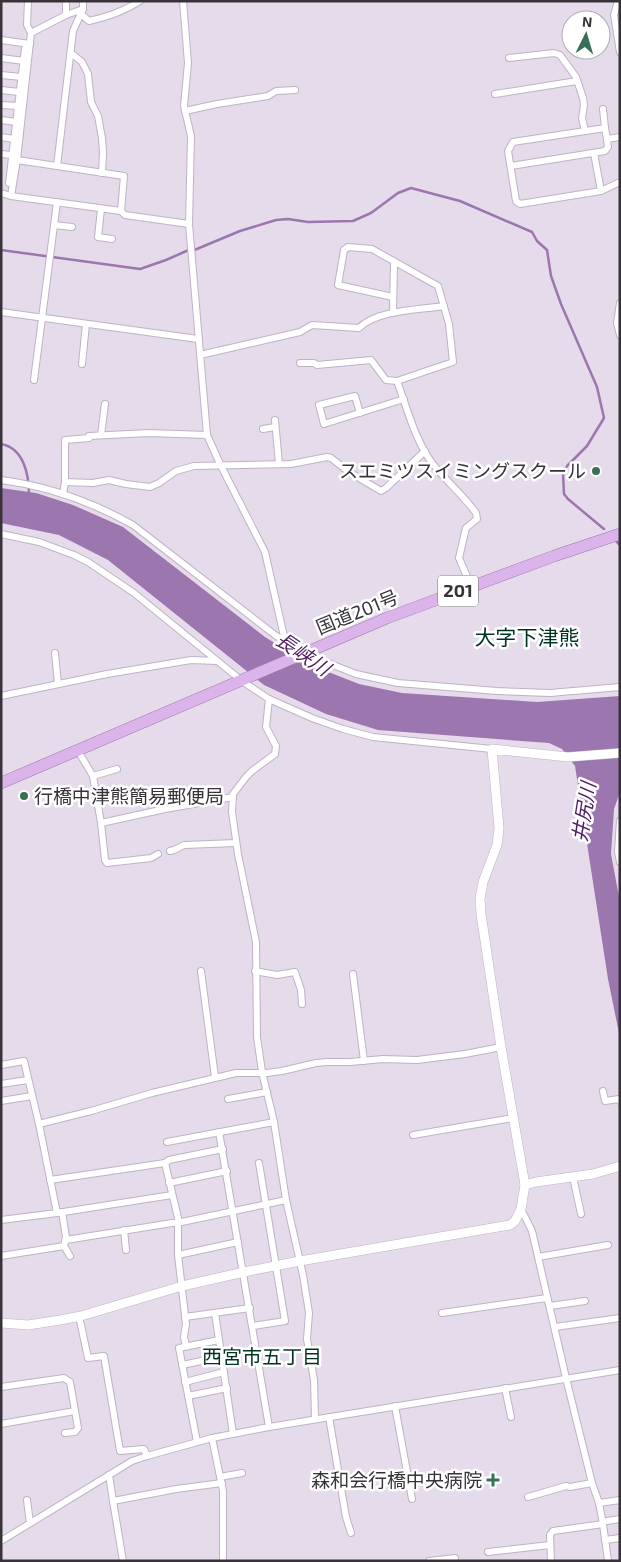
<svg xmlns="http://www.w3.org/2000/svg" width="621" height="1562" font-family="'Exo 2','Noto Sans JP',sans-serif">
<rect width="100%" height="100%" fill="#e6dbeb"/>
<path fill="#9c76ae" d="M1 488 36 493 73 505 123 527 265 637 308 664 359 684 402 693 537 702 620 696V792L614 809 611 854 620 902V1038L608 979 575 766 562 749 549 743 378 730 326 714 264 685 108 560 59 535 1 523Z"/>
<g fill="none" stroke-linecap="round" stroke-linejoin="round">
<g stroke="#9c76ae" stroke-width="2.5">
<path d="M1 250 140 269 166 260 191 249 192 251 240 231 276 220 288 219 308 222 353 221 371 213 398 193 411 188 460 201 532 232 537 241 547 250 551 276 561 304 597 387 604 418 587 446 567 466 563 474 564 494 568 499 604 529"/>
<path d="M1 444C24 448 29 475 29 495"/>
<path d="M616 541 620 545"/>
</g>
<g stroke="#beb3c4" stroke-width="8">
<g id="minor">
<path d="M28 1 27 25 31 33"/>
<path d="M183 1 188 63 184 106 191 136 189 224 207 435 221 466 265 552 285 641"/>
<path d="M618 1 614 15 620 52"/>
<path d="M80 13 89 21C108 17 124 11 140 1"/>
<path d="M66 15V1"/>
<path d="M1 40 30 44"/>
<path d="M71 53 82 62 88 74 91 102 98 116 102 138 103 153 102 173"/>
<path d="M1 58 24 61"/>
<path d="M509 58 554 53 560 55 576 77 583 98 584 105 582 118 585 131"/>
<path d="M1 75 22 77"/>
<path d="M1 90 20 92"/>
<path d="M495 94 577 81"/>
<path d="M1 105 18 106"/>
<path d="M603 109 605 128"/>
<path d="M185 111 217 104 268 96 276 91 295 90"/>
<path d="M1 120 16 122"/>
<path d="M1 137 14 139"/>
<path d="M607 139 605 128 513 142 508 151 516 201 520 204 601 191 620 182"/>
<path d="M594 153 601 191"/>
<path d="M1 154 12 155"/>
<path d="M17 160 57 166 73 31 83 9V1"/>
<path d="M57 166 124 176 121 211"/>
<path d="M511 166 605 151 608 147 607 139 620 137"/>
<path d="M9 183 25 48"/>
<path d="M1 193 11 196 121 211 125 215 189 224"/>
<path d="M11 196 17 160 31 33 66 15 83 9"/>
<path d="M101 209 98 237 112 239"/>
<path d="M54 225 72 227"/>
<path d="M393 297 338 285 344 250 348 247 372 249 438 286 449 324 453 362 397 381C407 408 415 440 432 463 446 481 463 495 476 513L477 519 466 528 459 558 471 586"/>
<path d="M620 303 617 323 620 335"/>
<path d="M1 312 198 339"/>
<path d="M393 313 394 263"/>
<path d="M200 355 300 332 312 325 359 328C376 310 419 310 444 306"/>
<path d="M300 363H314L317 365 371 360 386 380 397 381"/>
<path d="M82 364 86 324"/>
<path d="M34 380 57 202"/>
<path d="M360 413 355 396 319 405 324 424 404 399"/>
<path d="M275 420 279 464"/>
<path d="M263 429 275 427"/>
<path d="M101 435 105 404"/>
<path d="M1 480C48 486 92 502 133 525L275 635 303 653 356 674 398 683 497 691 550 693 620 687"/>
<path d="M65 482 93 483 109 480 126 484 150 487 159 483 176 471 194 466 291 464 327 457 331 458 349 472 381 491 386 488 425 451"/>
<path d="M63 494 65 482V440L89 438V436L149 433 207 435"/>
<path d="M1 534 39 542 74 555 88 562 134 593 242 681 269 699 312 718 343 729 373 737 492 749"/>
<path d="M55 653 58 684"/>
<path d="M1 696 107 674 191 660 217 661"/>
<path d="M269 699 266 727 276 746 275 754 252 771 246 777 233 794 232 812 238 854 256 942 257 1037 262 1072 274 1122 286 1200 303 1275 309 1313 307 1339 314 1380 315 1419"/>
<path d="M78 751 93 776 101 823 165 809 233 797"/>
<path d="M93 776 117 769"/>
<path d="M620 821 618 852 620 862"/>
<path d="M101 823 105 860 107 863 151 858 158 854"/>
<path d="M170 851 174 850 184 845 236 843"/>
<path d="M201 971 215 1077"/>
<path d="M255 971 277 975 295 972 301 990 302 1004"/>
<path d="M353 974 364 1061"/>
<path d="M1 1065 24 1061 39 1124 57 1213"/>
<path d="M1 1084 28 1080"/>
<path d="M603 1091 605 1101 619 1099 620 1101"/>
<path d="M228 1099 267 1092"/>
<path d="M1 1101 32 1096"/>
<path d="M39 1124 91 1111 152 1093 236 1073H267L282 1071 316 1063 328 1062H350L383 1059 417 1060 465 1054 501 1047"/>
<path d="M219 1132 269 1427"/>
<path d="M413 1135 513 1118"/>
<path d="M167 1142 274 1122"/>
<path d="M165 1163 178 1218V1255L186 1324 184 1337 186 1346"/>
<path d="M573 1177 581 1214"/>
<path d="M50 1180 165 1163 169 1160 223 1149"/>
<path d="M169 1183 227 1171"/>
<path d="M521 1209 532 1231 566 1378 592 1483 599 1503 603 1524 608 1561"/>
<path d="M1 1220 57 1213 172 1195"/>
<path d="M124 1230 126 1250"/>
<path d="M66 1240 172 1223H177L286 1200"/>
<path d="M64 1246 70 1256"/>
<path d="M178 1255 238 1242"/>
<path d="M1 1256 64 1246 66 1237 62 1212"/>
<path d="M538 1257 608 1245"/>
<path d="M550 1306 585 1301"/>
<path d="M215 1313 233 1434"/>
<path d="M442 1313 547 1298"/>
<path d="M79 1316 88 1358 104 1356 120 1451 144 1449 147 1456"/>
<path d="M185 1317 250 1308"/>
<path d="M253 1326 285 1321 259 1163"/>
<path d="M555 1327 620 1318"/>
<path d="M182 1365 221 1357"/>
<path d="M185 1382 224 1372"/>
<path d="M1 1387 64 1378 70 1382 78 1428 75 1432 65 1433"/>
<path d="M505 1388 511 1417"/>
<path d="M188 1396 227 1388"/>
<path d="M395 1406 412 1499"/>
<path d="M329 1417 346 1517 351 1533"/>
<path d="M1 1424 75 1411"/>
<path d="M212 1438 223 1491V1561"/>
<path d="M197 1442 179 1348 219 1340"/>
<path d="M109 1475 113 1501 176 1489 222 1483"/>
<path d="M220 1477 242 1473"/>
<path d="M528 1497 566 1486 570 1487 592 1483"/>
<path d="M27 1500 30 1523"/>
<path d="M113 1501 123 1561"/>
<path d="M599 1503 620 1500"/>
<path d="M607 1521 620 1519"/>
<path d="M605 1540 620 1538"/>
<path d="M1 1541 132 1461 147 1456 212 1438 269 1427 620 1370"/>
<path d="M488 1552 550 1545"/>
<path d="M429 1561 455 1558"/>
<path d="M551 1561 550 1535 553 1531 603 1524"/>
</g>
</g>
<g stroke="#beb3c4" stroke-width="10">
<g id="tertiary">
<path d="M525 1185 536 1182 593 1174 620 1166"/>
<path d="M1 1323 28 1325 60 1320 81 1316 182 1286 244 1272 300 1261 510 1225 515 1221 521 1209 525 1185 501 1047 481 914 480 899 483 882 497 845 499 828 492 749 568 757 620 753"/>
</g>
</g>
<g stroke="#9a7aa9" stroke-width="12">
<path id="trunk" d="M1 783 387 618 554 556 620 534"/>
</g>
<use href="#minor" stroke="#fff" stroke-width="6"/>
<use href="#tertiary" stroke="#fff" stroke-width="9"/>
<use href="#trunk" stroke="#dab4eb" stroke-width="11"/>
</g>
<g fill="#367058" stroke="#fff" stroke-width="2">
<circle cx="596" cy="471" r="5"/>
<circle cx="24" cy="796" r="5"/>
<path d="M490.5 1472.5h5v5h5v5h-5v5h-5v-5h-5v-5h5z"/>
</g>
<g text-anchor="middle" stroke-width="5" stroke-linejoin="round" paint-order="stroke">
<rect fill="#fff" stroke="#737074" stroke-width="1" x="438" y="575.5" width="40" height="31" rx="4"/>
<g font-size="18" font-weight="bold" fill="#373339">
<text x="458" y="597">201</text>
</g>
<g font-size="19" fill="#373339" stroke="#fff" text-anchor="end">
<text x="586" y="478">スエミツスイミングスクール</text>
<text x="34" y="803" text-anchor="start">行橋中津熊簡易郵便局</text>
<text x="482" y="1487">森和会行橋中央病院</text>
</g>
<g font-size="19" fill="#373339" stroke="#fff">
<text transform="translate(357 612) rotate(-22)" y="7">国道201号</text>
</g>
<g font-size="20" font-style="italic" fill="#4e1c61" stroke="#fff">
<text transform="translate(303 654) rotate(34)" y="7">長峡川</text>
<text transform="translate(584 812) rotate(-81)" y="7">井尻川</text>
</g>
<g font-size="20" fill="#003221" stroke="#fff">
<text x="262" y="1364">西宮市五丁目</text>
</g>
<g font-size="21" fill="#003221" stroke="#fff">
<text x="527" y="645">大字下津熊</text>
</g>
</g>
<rect width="621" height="1562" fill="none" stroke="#373339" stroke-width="5"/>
<g transform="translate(586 35) rotate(5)"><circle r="24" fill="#ffffff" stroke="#afadb0"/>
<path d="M0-4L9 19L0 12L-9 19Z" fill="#367058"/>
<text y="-8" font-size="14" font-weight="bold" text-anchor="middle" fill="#373339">N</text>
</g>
</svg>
